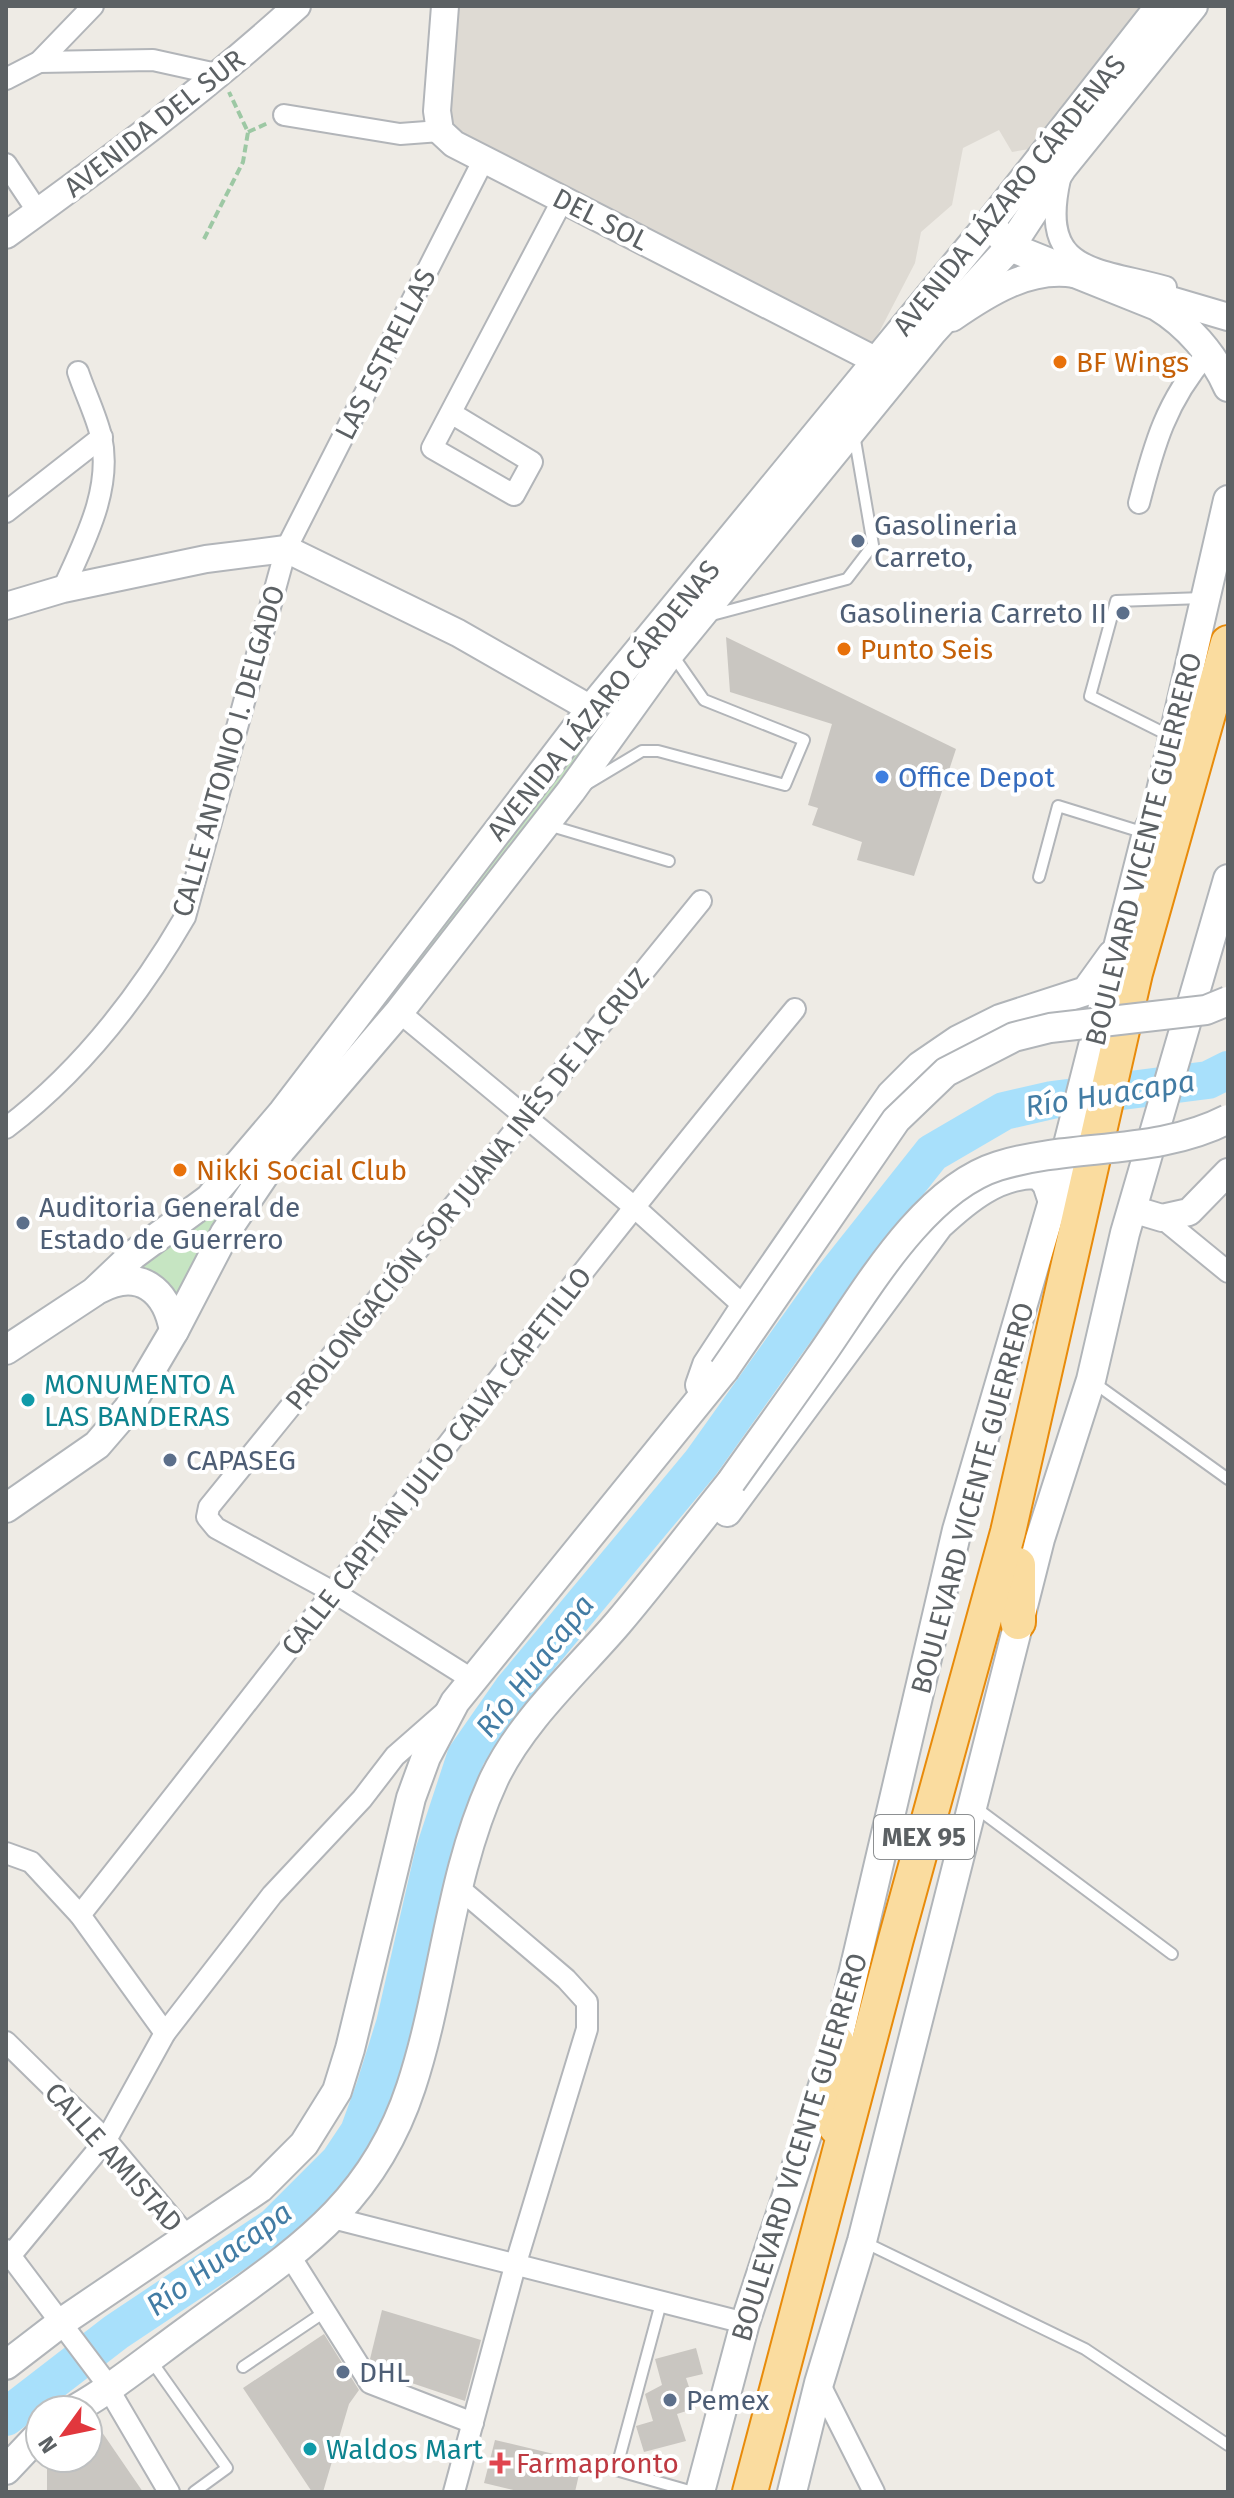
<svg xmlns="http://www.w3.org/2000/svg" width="1234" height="2498" font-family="'Fira Sans',sans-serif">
<rect width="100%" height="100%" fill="#eeebe5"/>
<path fill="#dedad3" d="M458 6H1147L1029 149 1012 152 999 130 963 148 952 205 921 232 915 263 873 344 449 127Z"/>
<path fill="#c6e5c2" d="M988 238 994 243 176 1304 133 1271 605 708Z"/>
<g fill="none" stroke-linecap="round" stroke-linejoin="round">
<path stroke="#a8e0fb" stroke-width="38" d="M6 2417 116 2332 275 2226 339 2162 359 2132 375 2088 395 2024 434 1853 466 1756 512 1690 701 1463 832 1279 932 1153 1004 1111 1052 1100 1208 1080 1228 1070"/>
</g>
<g fill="#c9c6c1">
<path d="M726 637 956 749 914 876 857 860 862 842 812 825 818 808 808 805 832 724 730 692Z"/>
<path d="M382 2310 481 2340 465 2401 379 2372 370 2359Z"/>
<path d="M324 2334 359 2390 349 2404 323 2492H312L243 2388Z"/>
<path d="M696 2348 703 2374 686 2378 696 2408 677 2414 686 2441 644 2452 636 2426 653 2421 645 2394 662 2385 655 2359Z"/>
<path d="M93 2419 143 2492H47V2458H88V2421Z"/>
<path d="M495 2440 600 2465 580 2470 575 2492H522L484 2483Z"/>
</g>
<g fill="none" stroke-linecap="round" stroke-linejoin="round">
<g stroke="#b2b5b9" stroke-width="14">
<g id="service">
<path d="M708 616 847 579 873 545 854 434"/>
<path d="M1170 736 1090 696 1116 601 1203 598"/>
<path d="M587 784 642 751H658L785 785 804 740 704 700 672 654"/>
<path d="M548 825 669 861"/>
<path d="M1039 877 1058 806 1145 833"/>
<path d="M1093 1382 1228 1479"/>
<path d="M975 1807 1172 1954"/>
<path d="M864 2242 1085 2349 1228 2445"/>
<path d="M661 2303 616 2470 693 2492"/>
<path d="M150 2359 227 2468 194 2492"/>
<path d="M243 2367 323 2313"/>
</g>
</g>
<g stroke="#b2b5b9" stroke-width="24">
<g id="minor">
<path d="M39 62 153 60 221 75"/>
<path d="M6 79 39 62 93 6"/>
<path d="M284 115 400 134 440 131"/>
<path d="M6 164 38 212"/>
<path d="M1060 179C1039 273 1095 267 1166 287"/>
<path d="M451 413 532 462 514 495 432 448 563 199"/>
<path d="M1139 503C1154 445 1166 401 1207 354"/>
<path d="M6 512 102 437"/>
<path d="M63 589C84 542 113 489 101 436 96 415 85 393 78 372"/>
<path d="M399 1012 633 1206 745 1307"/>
<path d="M6 1128C80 1072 139 996 185 917L286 549 484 159"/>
<path d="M1162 1218 1228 1272"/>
<path d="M473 1680 335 1593 216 1528 207 1517 209 1507 701 901"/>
<path d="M6 1853 31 1862 80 1915 165 2033"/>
<path d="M80 1915C319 1614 550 1306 795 1009"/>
<path d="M6 2042 106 2140 189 2239"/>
<path d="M333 2218 745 2323"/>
<path d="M6 2250 101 2376 169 2492"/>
<path d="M11 2255 106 2140 165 2033 272 1895 362 1799 395 1756 444 1713"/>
<path d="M290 2256 370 2383 473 2423"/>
<path d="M819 2383 874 2492"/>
<path d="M454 2492 515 2266 587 2029V2002L566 1979 459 1888"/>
</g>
</g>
<g stroke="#b2b5b9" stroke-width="30">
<g id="tertiary">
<path d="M445 6 437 111 440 131 454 144 877 361"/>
<path d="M6 235C107 162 205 90 297 6"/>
<path d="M1143 292 1228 317"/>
<path d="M952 318C988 293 1029 267 1074 274"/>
<path d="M6 606 63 589 206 559 286 549 458 633 591 709"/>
<path d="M1132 1209 1162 1218 1189 1212 1228 1172"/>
</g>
</g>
<g stroke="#b1b5b9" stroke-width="32">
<g id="secondary">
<path d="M998 233 1010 247 1157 306C1187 324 1214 355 1228 387"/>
<path d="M99 1289C139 1267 167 1290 174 1331"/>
<path d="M6 1350 94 1292 133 1255 209 1199 283 1112 591 709 989 224 1160 6"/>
<path d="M700 1385 707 1365 745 1307 891 1095 920 1066 958 1040 1000 1019 1086 991 1112 955"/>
<path d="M6 1508 97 1445 128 1409 174 1331 225 1233 281 1150 399 1012 571 791 671 652 933 331 1010 247 1062 168 1193 6"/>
<path d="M727 1512 939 1225C967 1199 998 1173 1038 1174L1047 1184 1053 1202"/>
<path d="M6 2365 62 2322 260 2188 304 2144 337 2091 350 2049 411 1798 426 1757 455 1702 724 1370"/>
<path d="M74 2410C116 2386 153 2355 192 2327 290 2255 371 2209 411 2087 444 1987 449 1876 494 1779 522 1720 576 1672 618 1623 657 1577 693 1529 731 1482"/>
<path d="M6 2470 40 2434"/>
<path d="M700 2492 745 2323 837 2043 957 1530 1058 1184 1147 833 1155 817 1228 500"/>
<path d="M792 2492 819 2383 862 2241 1040 1539 1091 1380 1125 1233 1228 879"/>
</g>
</g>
<g stroke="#e88b0b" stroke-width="38">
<g id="trunk">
<path d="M1018 1565V1622"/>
<path d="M836 2127 837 2043"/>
<path d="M750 2492 896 1939 1008 1532 1135 973 1228 643"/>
</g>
</g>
<g stroke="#9dc8a4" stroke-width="4" stroke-dasharray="8 4" stroke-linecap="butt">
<path d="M248 132 268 123"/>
<path d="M204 239 243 162 248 132 229 92"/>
</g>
<use href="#service" stroke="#fff" stroke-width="10"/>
<use href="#minor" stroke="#fff" stroke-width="20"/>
<use href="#tertiary" stroke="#fff" stroke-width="26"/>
<use href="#secondary" stroke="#fff" stroke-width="28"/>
<use href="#trunk" stroke="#fadc9f" stroke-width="34"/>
<g stroke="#b1b5b9" stroke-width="32" stroke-linecap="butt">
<g id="secondary-bridge">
<path d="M724 1370 896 1120 946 1072 1014 1037 1050 1028 1206 1010 1228 1001"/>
<path d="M731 1482C760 1441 790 1400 819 1358 863 1296 921 1190 998 1166 1073 1143 1156 1156 1228 1119"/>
</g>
</g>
<use href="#secondary-bridge" stroke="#fff" stroke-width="28"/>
</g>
<g fill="#e8710a" stroke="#fff" stroke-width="3">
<circle cx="1060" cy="362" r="8"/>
<circle cx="844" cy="649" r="8"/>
<circle cx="180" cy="1170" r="8"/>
</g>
<g fill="#5c6f8a" stroke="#fff" stroke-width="3">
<circle cx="858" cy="541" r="8"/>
<circle cx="1123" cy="613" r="8"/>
<circle cx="23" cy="1223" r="8"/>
<circle cx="170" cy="1460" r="8"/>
<circle cx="343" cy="2372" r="8"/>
<circle cx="670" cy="2400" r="8"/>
</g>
<circle fill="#3f7fe0" stroke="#fff" stroke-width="3" cx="882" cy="777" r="8"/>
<g fill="#0f9aa8" stroke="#fff" stroke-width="3">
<circle cx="28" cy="1400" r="8"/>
<circle cx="310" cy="2449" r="8"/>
</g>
<path fill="#e0444e" stroke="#fff" stroke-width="3" d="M496 2451h8v8h8v8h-8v8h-8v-8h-8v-8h8z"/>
<g text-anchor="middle" stroke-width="8" stroke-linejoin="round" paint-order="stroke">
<rect fill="#fff" stroke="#8d9092" stroke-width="2" x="874" y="1815" width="100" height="44" rx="6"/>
<g font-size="26" font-weight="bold" fill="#5c6164">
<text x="924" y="1846">MEX 95</text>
</g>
<g font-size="28" fill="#5c6164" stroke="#fff">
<text transform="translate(154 123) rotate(-38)" y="10">AVENIDA DEL SUR</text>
<text transform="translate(1009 195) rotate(-51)" y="10">AVENIDA LÁZARO CÁRDENAS</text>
<text transform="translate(601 219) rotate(27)" y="10">DEL SOL</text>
<text transform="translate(385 354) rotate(-63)" y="10">LAS ESTRELLAS</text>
<text transform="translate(603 700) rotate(-51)" y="10">AVENIDA LÁZARO CÁRDENAS</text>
<text transform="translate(228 751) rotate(-74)" y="10">CALLE ANTONIO I. DELGADO</text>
<text transform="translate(1143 849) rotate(-76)" y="10">BOULEVARD VICENTE GUERRERO</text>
<text transform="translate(467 1189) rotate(-51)" y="10">PROLONGACIÓN SOR JUANA INÉS DE LA CRUZ</text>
<text transform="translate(436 1461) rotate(-52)" y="10">CALLE CAPITÁN JULIO CALVA CAPETILLO</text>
<text transform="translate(972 1498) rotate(-75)" y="10">BOULEVARD VICENTE GUERRERO</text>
<text transform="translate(799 2147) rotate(-73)" y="10">BOULEVARD VICENTE GUERRERO</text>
<text transform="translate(114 2157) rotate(48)" y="10">CALLE AMISTAD</text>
</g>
<g font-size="28" fill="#c56008" stroke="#fff" text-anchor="start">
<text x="1076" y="372">BF Wings</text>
<text x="860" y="659">Punto Seis</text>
<text x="196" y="1180">Nikki Social Club</text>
</g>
<g font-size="28" fill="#4e5e75" stroke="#fff" text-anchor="start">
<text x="874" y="535">Gasolineria<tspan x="874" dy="32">Carreto,</tspan></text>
<text x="1107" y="623" text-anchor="end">Gasolineria Carreto II</text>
<text x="39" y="1217">Auditoria General de<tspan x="39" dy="32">Estado de Guerrero</tspan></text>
<text x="186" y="1470">CAPASEG</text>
<text x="359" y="2382">DHL</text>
<text x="686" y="2410">Pemex</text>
</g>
<g font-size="28" fill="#366cbe" stroke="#fff" text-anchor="start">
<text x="898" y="787">Office Depot</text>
</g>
<g font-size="28" fill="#0d838f" stroke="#fff" text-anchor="start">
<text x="44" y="1394">MONUMENTO A<tspan x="44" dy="32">LAS BANDERAS</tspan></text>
<text x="326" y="2459">Waldos Mart</text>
</g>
<g font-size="28" fill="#be3a42" stroke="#fff" text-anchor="start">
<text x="516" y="2473">Farmapronto</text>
</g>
<g font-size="30" font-style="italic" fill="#427ca4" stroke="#fff">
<text transform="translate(1110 1094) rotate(-9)" y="10">Río Huacapa</text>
<text transform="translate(535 1666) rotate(-52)" y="10">Río Huacapa</text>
<text transform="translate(219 2259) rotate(-36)" y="10">Río Huacapa</text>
</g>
</g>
<rect width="1234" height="2498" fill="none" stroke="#5c6164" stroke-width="16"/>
<g transform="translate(64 2434) rotate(237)"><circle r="38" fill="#ffffff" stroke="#bec0c1" stroke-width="2"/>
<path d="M0-6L14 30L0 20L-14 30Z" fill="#e1373d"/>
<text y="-12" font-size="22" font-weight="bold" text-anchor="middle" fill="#5c6164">N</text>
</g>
</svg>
